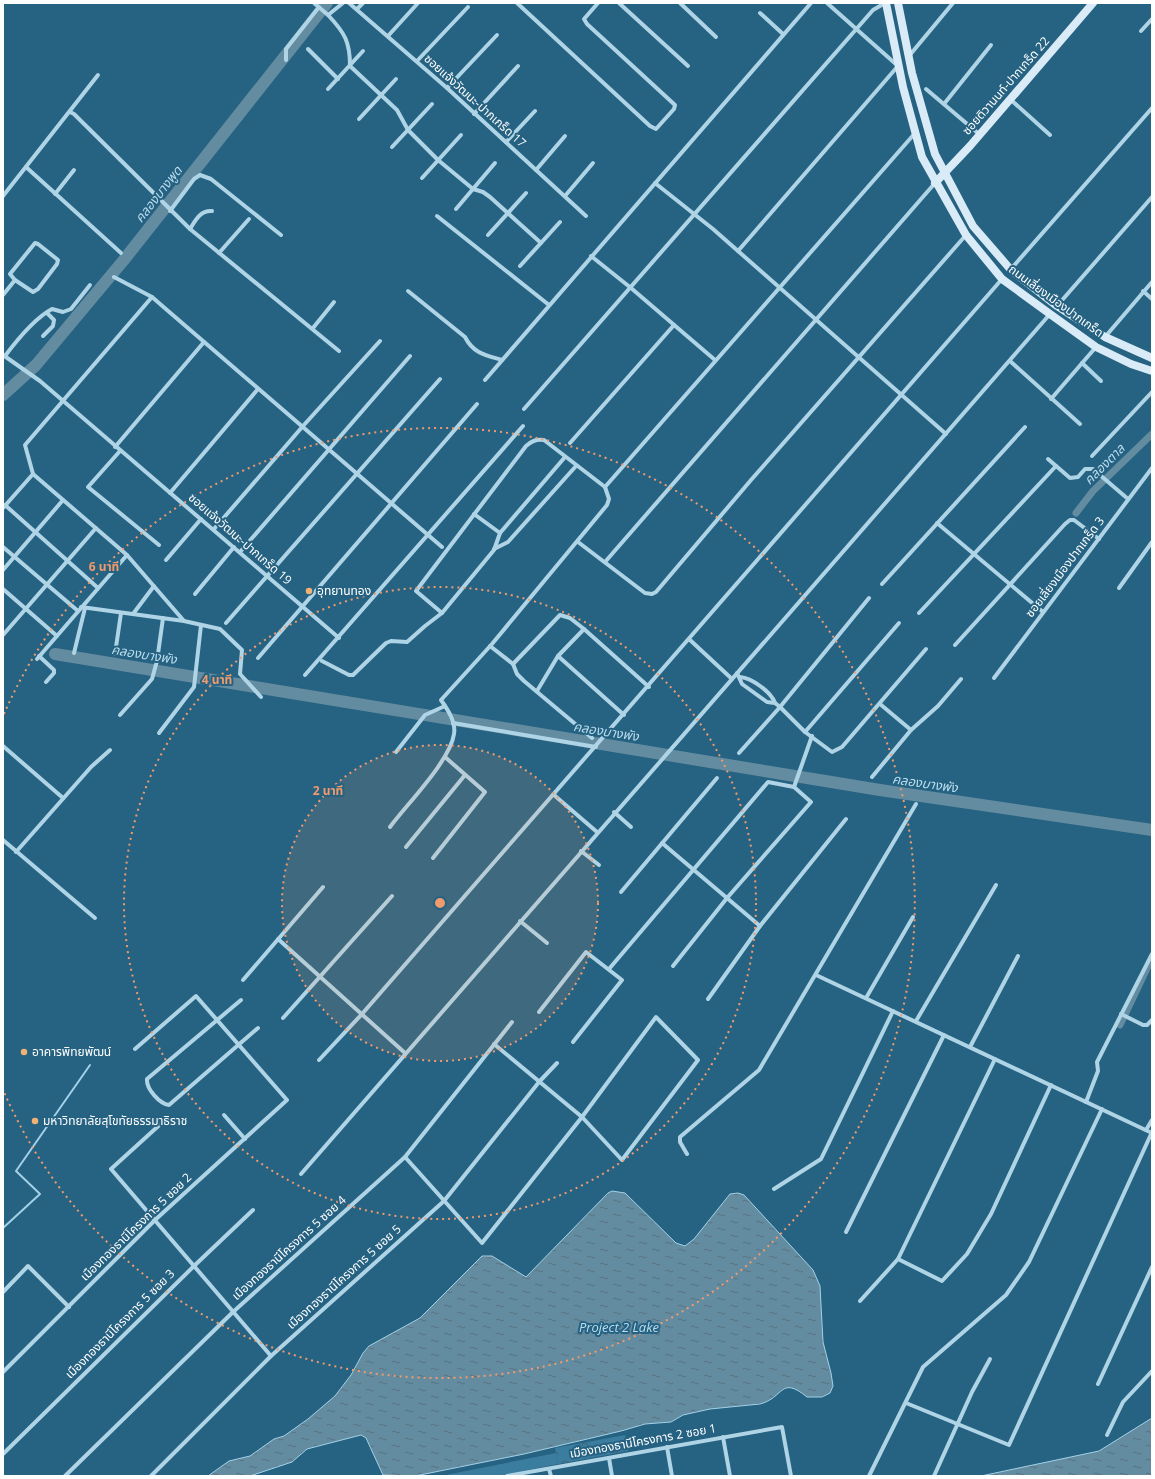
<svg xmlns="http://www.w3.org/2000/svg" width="1155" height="1479" font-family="'Open Sans','Noto Sans Thai',sans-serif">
<defs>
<pattern id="park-crowns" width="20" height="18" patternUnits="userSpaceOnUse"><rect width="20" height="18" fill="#3b7d9f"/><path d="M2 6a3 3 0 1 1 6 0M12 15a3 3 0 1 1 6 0" fill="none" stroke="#446476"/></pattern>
<pattern id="water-ripples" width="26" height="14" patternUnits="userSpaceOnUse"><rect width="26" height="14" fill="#638ca1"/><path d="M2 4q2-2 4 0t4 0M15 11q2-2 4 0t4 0" fill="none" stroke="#5a727f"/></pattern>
</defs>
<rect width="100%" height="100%" fill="#266282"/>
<path fill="#3b7d9f" d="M556 1453 558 1464 498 1476H441Z"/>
<path fill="url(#park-crowns)" d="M625 1435 628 1451 558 1464 555 1448Z"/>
<g fill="url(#water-ripples)" stroke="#a3d1e7">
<path d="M612 1191 625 1193 676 1243 685 1246 694 1239 730 1194 738 1193 744 1195 813 1270 820 1286 823 1342 831 1373 833 1386 830 1393 822 1397H807C780 1375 784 1398 760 1404L710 1409 683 1415 671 1422 645 1424 621 1431 524 1454 415 1476 383 1475 366 1438 361 1435 307 1449 292 1462 250 1476H208L229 1461 250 1456 274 1439 284 1436 308 1419 335 1396 351 1375 363 1353 369 1346 420 1318 482 1256H492L526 1277 608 1193Z"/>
<path d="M1152 1418V1476H981L1099 1451Z"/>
</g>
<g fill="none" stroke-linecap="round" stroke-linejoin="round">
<path stroke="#a3d1e7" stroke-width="2" d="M3 1228 40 1194 16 1171 90 1065"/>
<g stroke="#638ca1" stroke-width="7">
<path d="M1076 513 1093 491 1152 434"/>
<path d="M1120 1025 1152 958"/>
</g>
<g stroke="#638ca1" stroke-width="12">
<path d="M3 395 36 365 123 261 327 3"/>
<path d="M55 654 880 790 1152 830"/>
</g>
<g stroke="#afd4e6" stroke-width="4">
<path d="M314 3 328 15 343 3"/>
<path d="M349 3 447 88 586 216"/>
<path d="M517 3 650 126 656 129 674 109 675 105 587 24 584 19 598 3"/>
<path d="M619 3 688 66"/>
<path d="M680 3 716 37"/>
<path d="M357 9 363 3"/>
<path d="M760 13 783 34"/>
<path d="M328 15C345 33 350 42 350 66L397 110 408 130 438 160 473 189 483 192 490 197 541 243"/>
<path d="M1141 31 1152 19"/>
<path d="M388 36 418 3"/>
<path d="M308 49 338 79"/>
<path d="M909 56 953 3"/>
<path d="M286 60V49L319 7"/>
<path d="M417 61 468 7"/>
<path d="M447 88 497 35"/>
<path d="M328 89 363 51"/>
<path d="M926 89 979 134"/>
<path d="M1010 99 1050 135"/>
<path d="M944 104 991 45"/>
<path d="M70 112 74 114 190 229 339 351"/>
<path d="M474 114 518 66"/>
<path d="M359 119 396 79"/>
<path d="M506 142 535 111"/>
<path d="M392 147 432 104"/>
<path d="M26 167 121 253"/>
<path d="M536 170 565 136"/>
<path d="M422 178 461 135"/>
<path d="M655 183 713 229 946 434"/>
<path d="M55 194 74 170"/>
<path d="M3 196 98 75"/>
<path d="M565 196 593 163"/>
<path d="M456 209 495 163"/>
<path d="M170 211 194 179 200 175 211 179 281 235"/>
<path d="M437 216 549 305"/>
<path d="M190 229C195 221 200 210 212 211"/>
<path d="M488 235 526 193"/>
<path d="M35 243 38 244 58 260 57 264 38 289 33 292 15 280 10 274Z"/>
<path d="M738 251 898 66 827 3"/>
<path d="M219 253 249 219"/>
<path d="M591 256 631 288 715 360"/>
<path d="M520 266 560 222"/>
<path d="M1011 269 1152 108"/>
<path d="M114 277 152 297 167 310 442 547"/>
<path d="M408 291 465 337C473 353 485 355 502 360"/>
<path d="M1143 291 1152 299"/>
<path d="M3 295 15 280"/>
<path d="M1057 306 1152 197"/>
<path d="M313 328 334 302"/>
<path d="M43 336 53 326 54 320 47 313"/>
<path d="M1105 337 1152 282"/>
<path d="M3 355 40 381 339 638"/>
<path d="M5 356C17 340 35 318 52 309L63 312 71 309 90 285"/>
<path d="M1010 361 1080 424"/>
<path d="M1082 363 1101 381"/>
<path d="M485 380 811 3"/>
<path d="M1051 399 1096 347"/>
<path d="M524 409 873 10 885 3"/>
<path d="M570 443 674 325"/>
<path d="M115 447 204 342"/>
<path d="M120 451 88 487 159 545"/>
<path d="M1092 456 1152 392"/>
<path d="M1048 459 1070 478 1078 477 1085 469H1093L1128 499"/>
<path d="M33 474 127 555 184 621"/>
<path d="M605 487 916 132"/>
<path d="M170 493 258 389"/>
<path d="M5 505 98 588"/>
<path d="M3 508 33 474 25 445 152 297"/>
<path d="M474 514 500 533"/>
<path d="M937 523 1043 612"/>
<path d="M214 529 303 426 380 341"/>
<path d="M578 542 645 593 652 594 656 592 751 480 966 235"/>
<path d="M3 547 78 611"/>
<path d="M494 549 508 542 576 466"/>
<path d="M240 552 410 356"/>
<path d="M166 560 201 519"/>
<path d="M605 562 935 183"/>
<path d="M3 570 63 500"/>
<path d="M882 584 1025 427"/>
<path d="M1119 588 1152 542"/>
<path d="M3 589 57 636"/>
<path d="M195 594 234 547"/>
<path d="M81 607 184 621 220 629 242 650 240 674 261 697"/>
<path d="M919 613 1056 466"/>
<path d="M133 614 154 586"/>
<path d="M226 623 440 379"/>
<path d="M3 635 96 528"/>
<path d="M690 640 732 679"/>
<path d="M955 645 1065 524 1070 520H1074L1099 539"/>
<path d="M490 646 513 664 517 674 524 681 592 738"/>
<path d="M74 653 85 608"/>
<path d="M115 654 121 613"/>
<path d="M39 656 54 670V673L46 682"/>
<path d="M558 656 624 715"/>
<path d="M258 658 477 404"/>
<path d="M37 659 127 555"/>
<path d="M322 661 349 675H353L386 643 391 641 407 642 425 626 442 613 494 550 500 533 565 457"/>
<path d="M513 664 560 615 570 618 584 629 649 687"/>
<path d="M737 673 742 684 767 702 775 703 780 707 805 732 832 752 842 747 926 649"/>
<path d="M305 675 523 426"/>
<path d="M740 677C752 678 771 692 775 703"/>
<path d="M994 678 1152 468"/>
<path d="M537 691 558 656 584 629"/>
<path d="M880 704 911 730"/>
<path d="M120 715 152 679 157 661 163 618"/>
<path d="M453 723 596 747"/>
<path d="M805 732 899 623"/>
<path d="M159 733 194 687 201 625"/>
<path d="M3 746 63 798"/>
<path d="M396 752 425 715 445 706"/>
<path d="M739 753 780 707 869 598"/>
<path d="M872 777 911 730 938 706 961 679"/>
<path d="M794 787 812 736"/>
<path d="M554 795 597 832"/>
<path d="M614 812 631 827"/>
<path d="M390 827C407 804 450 761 454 734 456 722 448 710 441 700L492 644 607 505 609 499 605 487 544 440C536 439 532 441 526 446L416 591 442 613"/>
<path d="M3 840 95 918"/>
<path d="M662 843 760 926"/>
<path d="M406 847 465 775"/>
<path d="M581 851 599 865"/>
<path d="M16 852 91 767 110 750"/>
<path d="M433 858 485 792 445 757"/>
<path d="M621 892 717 778"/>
<path d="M520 921 547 943"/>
<path d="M278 939 405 1053"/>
<path d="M609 969 768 782 794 787 811 802 727 898 673 966"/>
<path d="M816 975 1152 1133"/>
<path d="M243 980 323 887"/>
<path d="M866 998 913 917"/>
<path d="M708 999 760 926 846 819"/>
<path d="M241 1000 147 1079C146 1089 160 1104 169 1105L258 1028"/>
<path d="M539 1012 586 952 622 980 573 1042"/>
<path d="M1121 1014 1143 1025H1147L1152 1020"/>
<path d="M283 1018 392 896"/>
<path d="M916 1021 996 885"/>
<path d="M970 1047 1018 956"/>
<path d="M319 1060 362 1014 1002 279"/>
<path d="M1086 1102 1098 1071 1097 1062 1152 954"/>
<path d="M224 1115 245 1139"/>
<path d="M165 1120 111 1169 271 1356"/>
<path d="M1146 1130 1152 1120"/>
<path d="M687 1154 680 1142V1137L759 1070 916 804"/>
<path d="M405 1157 482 1243 582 1117 656 1017 698 1060 622 1160 582 1117 494 1044"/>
<path d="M301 1174 1050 314"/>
<path d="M774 1189 821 1159 893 1011"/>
<path d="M846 1232 944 1035"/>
<path d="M898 1259 995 1059"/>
<path d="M3 1292 28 1266 69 1307"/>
<path d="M860 1301 898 1259 942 1281 967 1254 991 1214 1051 1085"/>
<path d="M3 1372 155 1220 287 1100 196 996 135 1049"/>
<path d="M1098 1384 1152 1267"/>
<path d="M906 1403 1009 1445 1152 1132"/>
<path d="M1107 1435 1123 1402 1152 1371"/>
<path d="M723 1437 730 1476"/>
<path d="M667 1447 672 1476"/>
<path d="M3 1454 194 1266 253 1210"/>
<path d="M609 1458 612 1476"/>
<path d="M549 1469 551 1476"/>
<path d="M65 1476 233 1312 405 1157 512 1022"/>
<path d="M151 1476 271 1356 444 1201 539 1082 557 1063"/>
<path d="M507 1476 782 1427 791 1476"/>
<path d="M869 1476 923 1367 1006 1295 1029 1262 1102 1109"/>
<path d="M934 1476 972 1392 990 1359"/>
</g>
<g stroke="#d8ebf6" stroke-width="8">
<path d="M886 3 903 87 922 157 966 235 1002 279 1050 314 1096 347 1131 364 1152 371"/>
<path d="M898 3 912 73 935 154 973 226 1011 270 1057 306 1105 337 1152 358"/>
<path d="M935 183 970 146 1093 3"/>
</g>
</g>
<circle cx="440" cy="903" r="158" fill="#f19b6d" fill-opacity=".12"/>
<g fill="none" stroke="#f19b6d" stroke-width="2" stroke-dasharray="2 4">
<circle cx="440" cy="903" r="158"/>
<circle cx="440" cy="903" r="316"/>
<path d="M4 714A475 475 0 1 1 4 1092"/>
</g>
<g fill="#efb174" stroke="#266282" stroke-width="1.5">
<circle cx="309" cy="591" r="4"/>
<circle cx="24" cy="1052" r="4"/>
<circle cx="35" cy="1121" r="4"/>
</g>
<g text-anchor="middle" stroke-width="4" stroke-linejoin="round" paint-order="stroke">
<g font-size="12" fill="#fff" stroke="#266282">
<text transform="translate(1006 86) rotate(-49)" y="4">ซอยติวานนท์-ปากเกร็ด 22</text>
<text transform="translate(475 101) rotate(42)" y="4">ซอยแจ้งวัฒนะ-ปากเกร็ด 17</text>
<text transform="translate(1056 301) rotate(36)" y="4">ถนนเลี่ยงเมืองปากเกร็ด</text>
<text transform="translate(240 539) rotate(41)" y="4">ซอยแจ้งวัฒนะ-ปากเกร็ด 19</text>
<text transform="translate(1065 567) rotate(-53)" y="4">ซอยเลี่ยงเมืองปากเกร็ด 3</text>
<text transform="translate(136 1227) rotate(-44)" y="4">เมืองทองธานีโครงการ 5 ซอย 2</text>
<text transform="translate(289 1248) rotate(-42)" y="4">เมืองทองธานีโครงการ 5 ซอย 4</text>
<text transform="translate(344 1277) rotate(-42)" y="4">เมืองทองธานีโครงการ 5 ซอย 5</text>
<text transform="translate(120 1324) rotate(-45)" y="4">เมืองทองธานีโครงการ 5 ซอย 3</text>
<text transform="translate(643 1441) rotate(-10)" y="4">เมืองทองธานีโครงการ 2 ซอย 1</text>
</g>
<g font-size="12" fill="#fff" stroke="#266282" text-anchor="start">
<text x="317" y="595">อุทยานทอง</text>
<text x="32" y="1056">อาคารพิทยพัฒน์</text>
<text x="43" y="1125">มหาวิทยาลัยสุโขทัยธรรมาธิราช</text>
</g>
<g font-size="13" font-style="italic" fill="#baddee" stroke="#266282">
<text transform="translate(158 194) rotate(-52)" y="5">คลองบางพูด</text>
<text transform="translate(1104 464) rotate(-45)" y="5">คลองตาล</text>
<text transform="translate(144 654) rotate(9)" y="5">คลองบางพัง</text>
<text transform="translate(606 731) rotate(9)" y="5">คลองบางพัง</text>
<text transform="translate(925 783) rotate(8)" y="5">คลองบางพัง</text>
<text x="619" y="1332">Project 2 Lake</text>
</g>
</g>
<circle cx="440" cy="903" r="6" fill="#f19b6d" stroke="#266282" stroke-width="2"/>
<g font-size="12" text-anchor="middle" font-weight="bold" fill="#f19b6d" stroke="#266282" stroke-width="4" stroke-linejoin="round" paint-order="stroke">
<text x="104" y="571">6 นาที</text>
<text x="217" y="684">4 นาที</text>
<text x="328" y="795">2 นาที</text>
</g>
<rect width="1155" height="1479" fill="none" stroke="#ffffff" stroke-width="8"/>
</svg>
